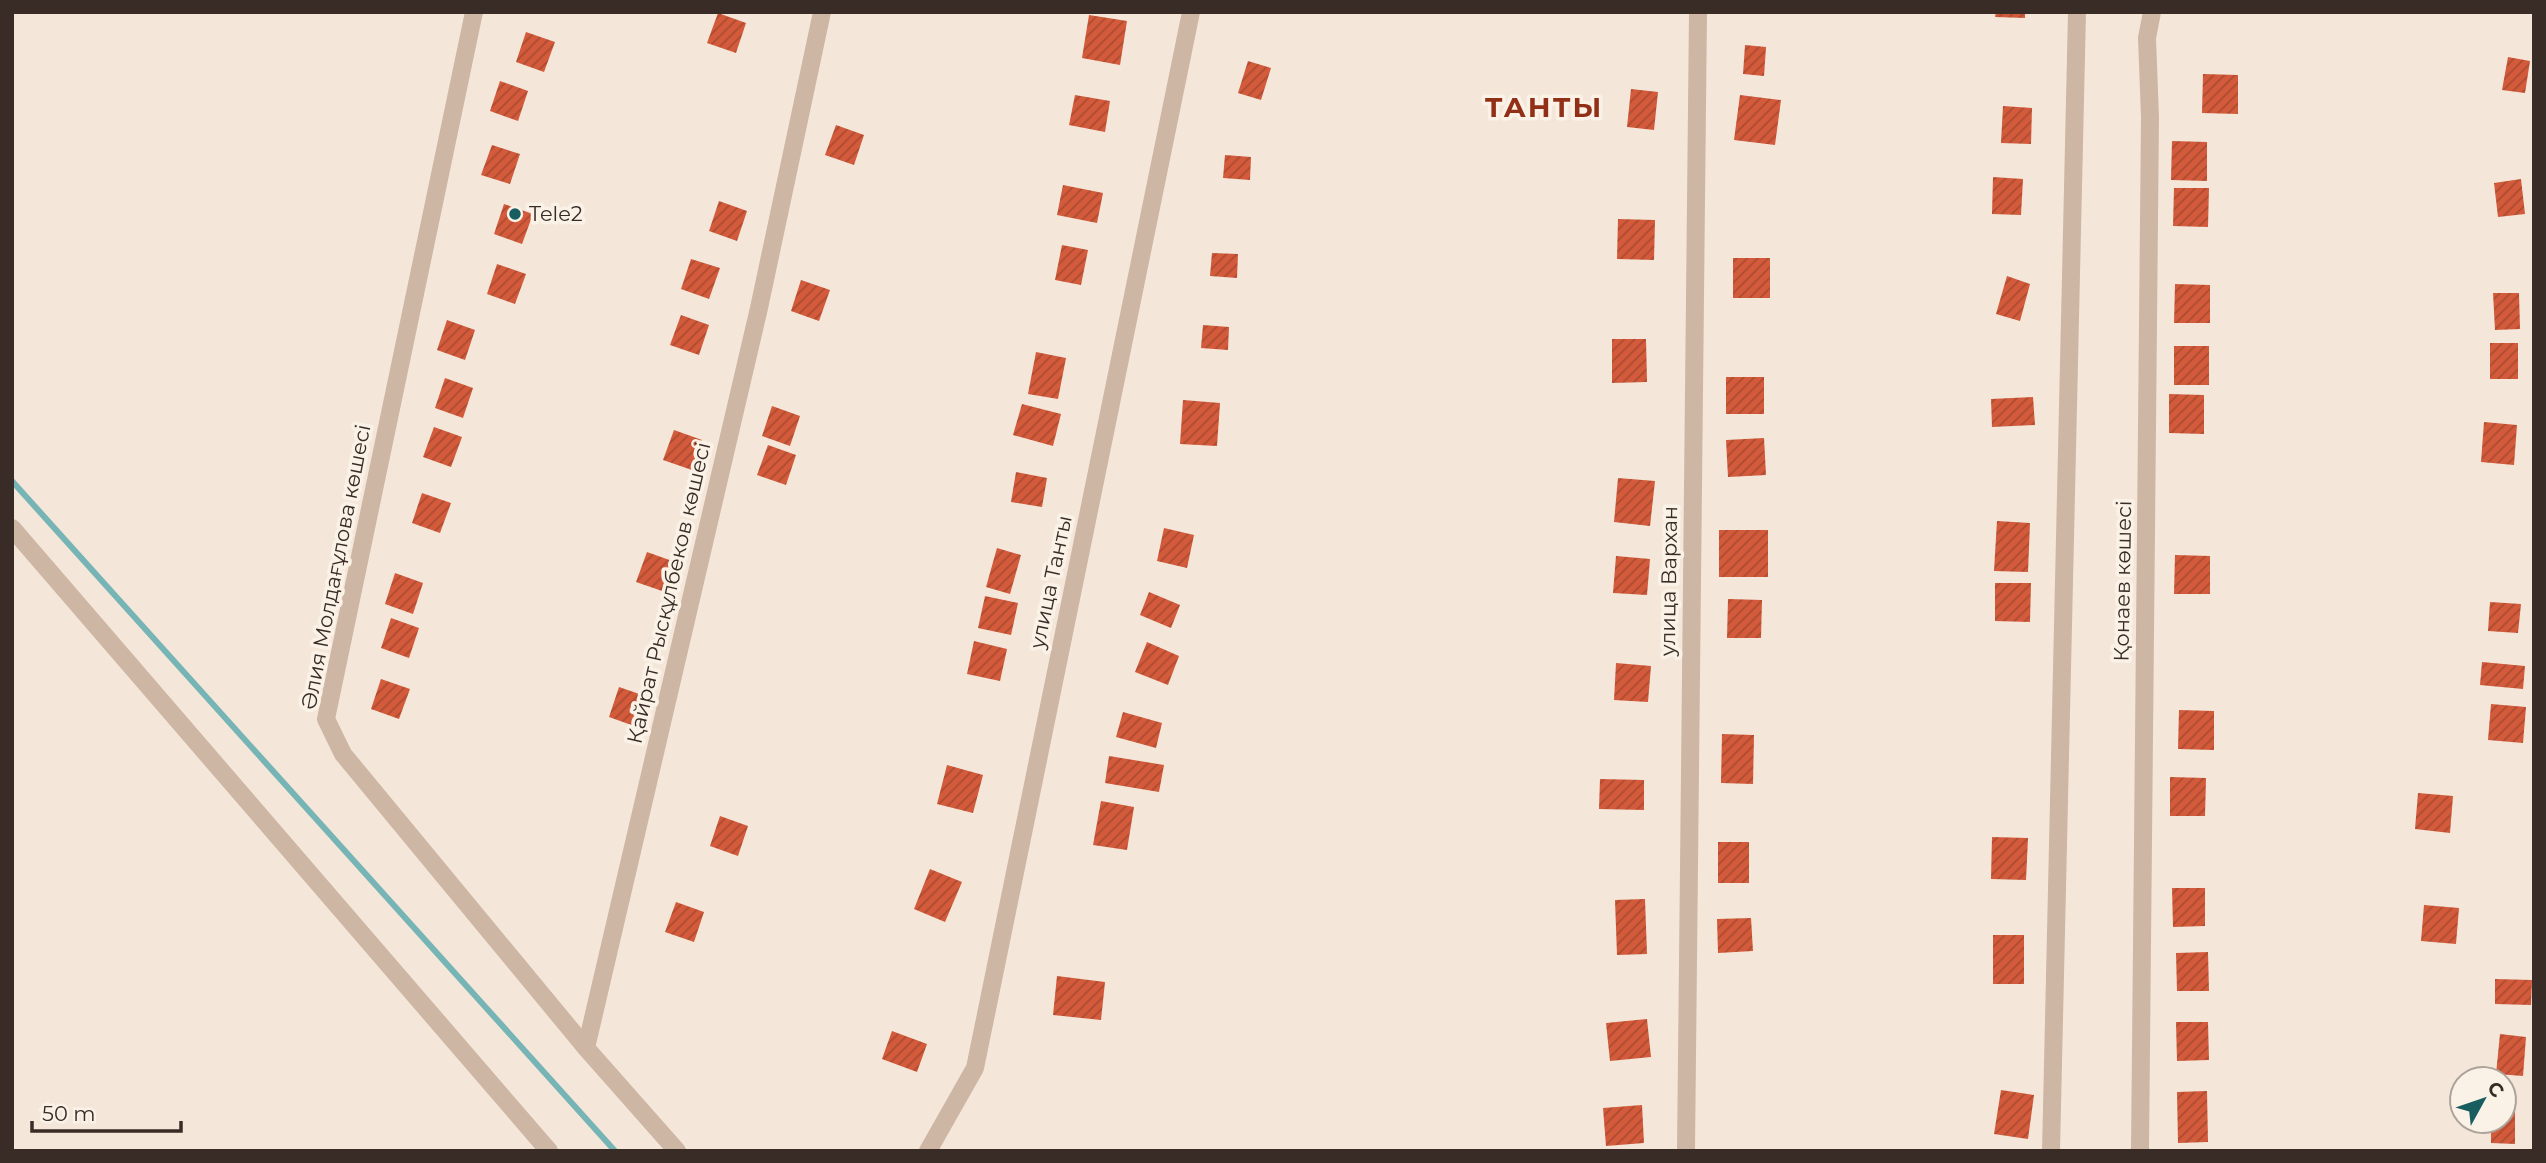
<svg xmlns="http://www.w3.org/2000/svg" width="2546" height="1163" font-family="Montserrat,sans-serif">
<defs>
<pattern id="building-hatch" width="6" height="6" patternUnits="userSpaceOnUse" patternTransform="scale(1.75)"><rect width="6" height="6" fill="#d35a3a"/><path d="M-1 1l2-2M0 6l6-6M5 7l2-2" fill="none" stroke="#ac4b31"/></pattern>
</defs>
<rect width="100%" height="100%" fill="#f4e7da"/>
<g fill="none" stroke-linecap="round" stroke-linejoin="round">
<path stroke="#76b4b5" stroke-width="6" d="M12 481 615 1151"/>
</g>
<g fill="url(#building-hatch)">
<path d="M1996 12H2025V18L1995 17Z"/>
<path d="M718 13 746 23 736 53 707 43Z"/>
<path d="M1089 15 1127 21 1120 65 1082 58Z"/>
<path d="M526 32 555 42 544 72 516 62Z"/>
<path d="M1745 45 1766 47 1764 76 1743 74Z"/>
<path d="M2508 57 2530 61 2525 93 2502 90Z"/>
<path d="M1248 61 1271 68 1261 100 1238 93Z"/>
<path d="M2203 74 2238 75V114L2202 113Z"/>
<path d="M500 81 528 91 518 121 490 111Z"/>
<path d="M1631 89 1658 92 1654 130 1627 127Z"/>
<path d="M1075 95 1110 101 1105 132 1069 125Z"/>
<path d="M1740 95 1781 100 1775 145 1734 140Z"/>
<path d="M2003 106 2032 108 2031 144 2001 143Z"/>
<path d="M836 125 864 135 854 165 825 155Z"/>
<path d="M2172 141 2207 142V181L2171 180Z"/>
<path d="M492 145 520 154 510 184 481 175Z"/>
<path d="M1225 155 1251 157 1250 180 1223 178Z"/>
<path d="M1993 177 2023 179 2021 215 1992 214Z"/>
<path d="M2521 179 2525 214 2498 217 2494 183Z"/>
<path d="M1063 185 1103 193 1097 223 1057 215Z"/>
<path d="M2174 188H2209L2208 227 2173 226Z"/>
<path d="M719 201 747 211 737 241 709 231Z"/>
<path d="M504 204 533 214 522 244 494 234Z"/>
<path d="M1618 219 1655 220 1654 260 1617 259Z"/>
<path d="M1062 245 1088 250 1081 285 1055 280Z"/>
<path d="M1212 253 1238 254 1237 278 1210 276Z"/>
<rect x="1733" y="258" width="37" height="40"/>
<path d="M691 259 720 268 709 299 681 289Z"/>
<path d="M497 264 526 274 515 304 487 294Z"/>
<path d="M2007 276 2030 284 2020 321 1996 314Z"/>
<path d="M801 280 830 290 819 321 791 311Z"/>
<path d="M2175 284 2210 285V323H2174Z"/>
<path d="M2493 293H2519L2520 329 2495 330Z"/>
<path d="M681 315 709 325 699 355 670 345Z"/>
<path d="M447 320 475 330 465 360 437 350Z"/>
<path d="M1203 325 1229 327 1228 350 1201 348Z"/>
<path d="M1612 339H1646L1647 382 1612 383Z"/>
<rect x="2490" y="343" width="28" height="36"/>
<rect x="2174" y="346" width="35" height="39"/>
<path d="M1036 352 1066 358 1058 399 1028 394Z"/>
<rect x="1726" y="377" width="38" height="37"/>
<path d="M445 378 473 388 463 418 435 408Z"/>
<path d="M2169 394 2204 395V434L2169 433Z"/>
<path d="M2033 397 2035 425 1992 427 1991 399Z"/>
<path d="M1183 400 1220 403 1217 446 1180 444Z"/>
<path d="M1022 404 1061 414 1053 446 1013 435Z"/>
<path d="M772 406 800 416 790 446 762 436Z"/>
<path d="M2484 422 2517 425 2514 465 2481 462Z"/>
<path d="M434 427 462 437 451 467 423 457Z"/>
<path d="M674 430 702 440 692 470 663 460Z"/>
<path d="M1764 438 1766 475 1728 477 1726 440Z"/>
<path d="M768 445 796 455 786 485 757 475Z"/>
<path d="M1016 472 1047 478 1042 507 1011 502Z"/>
<path d="M1618 478 1655 481 1650 526 1614 522Z"/>
<path d="M422 493 451 503 440 533 412 523Z"/>
<path d="M1997 521 2030 523 2028 572 1994 571Z"/>
<path d="M1164 528 1194 535 1187 568 1157 561Z"/>
<rect x="1719" y="530" width="49" height="47"/>
<path d="M997 548 1021 555 1010 594 986 587Z"/>
<path d="M647 552 675 562 665 592 636 582Z"/>
<path d="M2175 555 2210 556V594H2174Z"/>
<path d="M1616 556 1650 559 1647 595 1613 593Z"/>
<path d="M395 573 423 583 413 614 385 604Z"/>
<path d="M1995 583H2031L2030 622 1995 621Z"/>
<path d="M1149 592 1180 605 1171 628 1140 615Z"/>
<path d="M985 596 1018 603 1011 635 978 628Z"/>
<path d="M1728 599 1762 600 1761 638H1727Z"/>
<path d="M2490 602 2521 604 2518 633 2488 631Z"/>
<path d="M391 618 419 628 409 658 381 648Z"/>
<path d="M974 641 1007 649 1000 681 967 674Z"/>
<path d="M1147 642 1179 656 1168 685 1135 672Z"/>
<path d="M2482 662 2525 666 2523 689 2480 685Z"/>
<path d="M1616 663 1651 666 1648 702 1614 700Z"/>
<path d="M381 679 410 689 399 719 371 709Z"/>
<path d="M619 687 648 697 637 727 609 717Z"/>
<path d="M2491 704 2526 707 2523 743 2488 740Z"/>
<path d="M2179 710 2214 711V750L2178 749Z"/>
<path d="M1123 712 1162 723 1156 748 1116 737Z"/>
<path d="M1722 734 1754 735 1753 784 1721 783Z"/>
<path d="M1109 756 1164 765 1159 792 1105 783Z"/>
<path d="M947 765 983 775 973 813 937 804Z"/>
<path d="M2170 777 2206 778 2205 816H2170Z"/>
<path d="M1600 779 1644 780V810L1599 809Z"/>
<path d="M2418 793 2453 796 2450 833 2415 829Z"/>
<path d="M1101 801 1134 807 1127 850 1093 845Z"/>
<path d="M720 816 748 826 738 856 710 846Z"/>
<path d="M1992 837 2028 838 2026 880 1991 879Z"/>
<rect x="1718" y="842" width="31" height="41"/>
<path d="M930 869 962 882 945 922 914 909Z"/>
<path d="M2172 888H2205V926L2173 927Z"/>
<path d="M1645 899 1647 954 1617 955 1615 900Z"/>
<path d="M676 902 704 912 694 942 665 932Z"/>
<path d="M2424 905 2459 908 2456 944 2421 941Z"/>
<path d="M1751 918 1753 951 1718 953 1717 919Z"/>
<rect x="1993" y="935" width="31" height="49"/>
<path d="M2208 952 2209 991H2177L2176 953Z"/>
<path d="M1057 976 1105 982 1101 1020 1053 1015Z"/>
<path d="M2495 979 2532 980 2531 1005 2495 1004Z"/>
<path d="M1647 1019 1651 1057 1610 1061 1606 1023Z"/>
<path d="M2176 1022H2208L2209 1060 2177 1061Z"/>
<path d="M892 1031 927 1044 917 1072 882 1059Z"/>
<path d="M2500 1034 2526 1037 2523 1076 2496 1074Z"/>
<path d="M2001 1090 2034 1095 2028 1139 1994 1134Z"/>
<path d="M2207 1091 2208 1142 2178 1143 2177 1092Z"/>
<path d="M1642 1105 1644 1143 1606 1146 1603 1108Z"/>
<path d="M2504 1107 2515 1108V1144L2491 1143V1121H2504Z"/>
</g>
<g fill="none" stroke-linecap="round" stroke-linejoin="round">
<g stroke="#ceb6a5" stroke-width="18">
<path d="M474 12 326 719 343 754 586 1048"/>
<path d="M12 528 549 1151"/>
<path d="M677 1151 586 1048 759 308 822 12"/>
<path d="M928 1151 975 1068 1191 12"/>
<path d="M1686 1151 1698 12"/>
<path d="M2051 1151 2077 12"/>
<path d="M2140 1151 2150 117 2147 38 2152 12"/>
</g>
</g>
<circle fill="#185d5f" stroke="#fbf2e7" stroke-width="2.5" cx="515" cy="214" r="7"/>
<g text-anchor="middle" stroke-width="7" stroke-linejoin="round" paint-order="stroke">
<g font-size="21" fill="#392c27" stroke="#fbf2e7" text-anchor="start">
<text x="529" y="221">Tele2</text>
</g>
<g font-size="21" fill="#392c27" stroke="#fbf2e7">
<text transform="translate(336 567) rotate(-79)" y="7">Әлия Молдағұлова көшесі</text>
<text transform="translate(1669 581) rotate(-89)" y="7">улица Вархан</text>
<text transform="translate(2123 581) rotate(-89)" y="7">Қонаев көшесі</text>
<text transform="translate(1051 582) rotate(-78)" y="7">улица Танты</text>
<text transform="translate(669 593) rotate(-77)" y="7">Қайрат Рысқұлбеков көшесі</text>
</g>
<g font-size="28" font-weight="bold" letter-spacing="2" fill="#913017" stroke="#fbf2e7">
<text x="1544" y="117">ТАНТЫ</text>
</g>
</g>
<rect width="2546" height="1163" fill="none" stroke="#392c27" stroke-width="28"/>
<g transform="translate(2483 1100) rotate(50)"><circle r="33" fill="#fbf2e7" stroke="#ada39a" stroke-width="2"/>
<path d="M0-5L12 26L0 18L-12 26Z" fill="#185d5f"/>
<text y="-10" font-size="19" font-weight="bold" text-anchor="middle" fill="#392c27">С</text>
</g>
<path d="M32 1121v10h149v-10" fill="none" stroke="#392c27" stroke-width="3.5"/>
<text x="42" y="1121" font-size="21" fill="#392c27" stroke="#fbf2e7" stroke-width="5" paint-order="stroke">50 m</text>
</svg>
